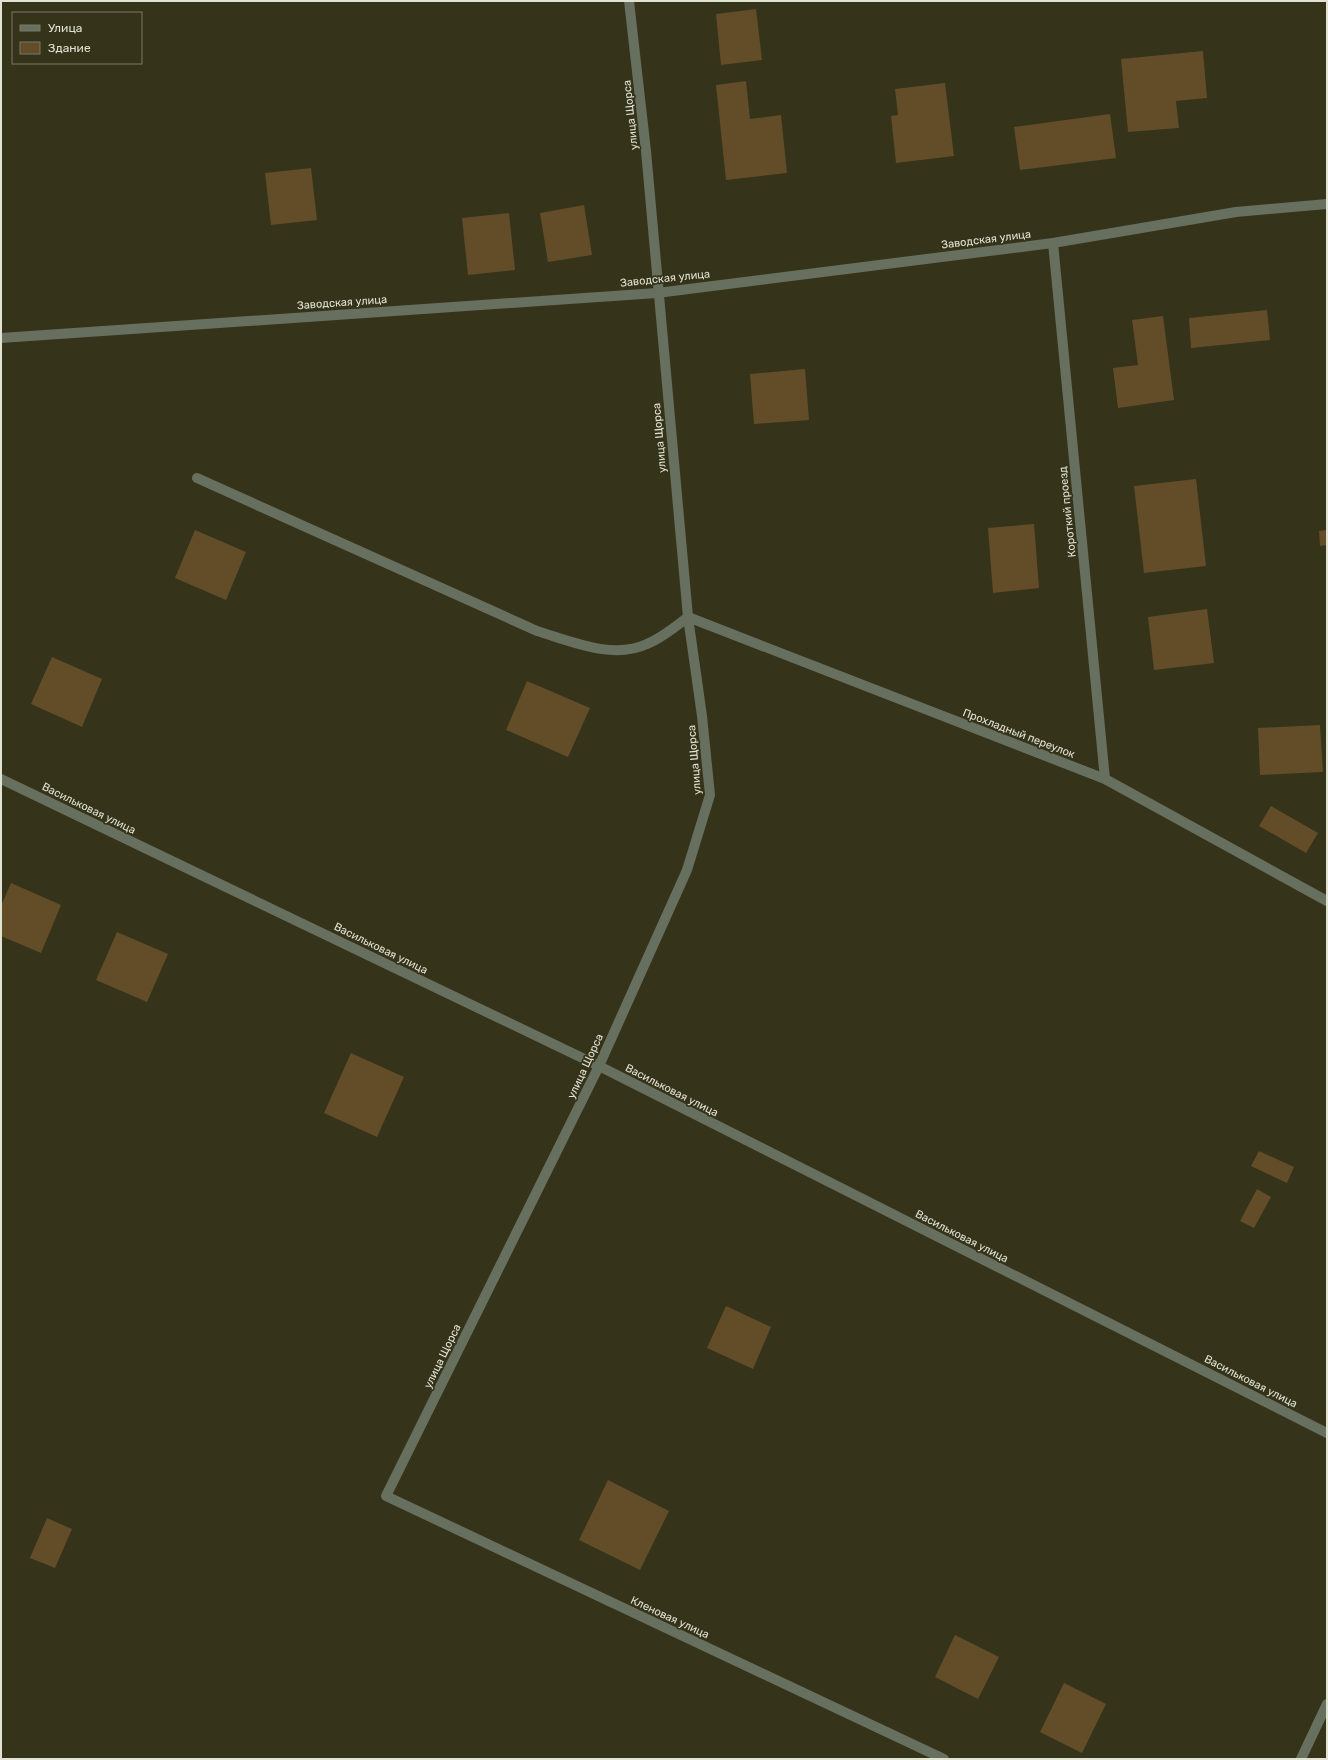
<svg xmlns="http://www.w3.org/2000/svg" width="1328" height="1760" font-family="Rubik,sans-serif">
<rect width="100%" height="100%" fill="#35331a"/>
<g fill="#624d28">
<path d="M756 9 762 60 721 65 716 14Z"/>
<path d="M1203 51 1207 98 1176 101 1179 128 1128 132 1121 59Z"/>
<path d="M746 81 750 119 781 115 787 173 726 180 716 85Z"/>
<path d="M945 83 954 156 896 163 891 116 898 115 895 89Z"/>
<path d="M1110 114 1116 158 1020 170 1014 127Z"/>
<path d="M311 168 317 220 271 225 265 173Z"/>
<path d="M584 205 592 255 548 262 540 213Z"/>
<path d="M509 213 515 270 468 275 462 218Z"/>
<path d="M1267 310 1270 340 1191 348 1189 318Z"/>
<path d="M1163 316 1174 400 1118 408 1113 368 1138 365 1132 320Z"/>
<path d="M805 369 809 420 754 424 750 374Z"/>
<path d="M1196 479 1206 566 1144 573 1134 486Z"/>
<path d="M1034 524 1039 588 993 593 988 528Z"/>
<path d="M195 530 246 552 226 600 175 578Z"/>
<path d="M1327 530V545L1320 546 1319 531Z"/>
<path d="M1207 609 1214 663 1154 670 1148 617Z"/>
<path d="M52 657 102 679 82 727 31 704Z"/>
<path d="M527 681 590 708 568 757 506 730Z"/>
<path d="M1320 725 1323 772 1260 775 1258 728Z"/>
<path d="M1271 806 1318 833 1306 853 1259 826Z"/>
<path d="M11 883 61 905 41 953 1 936V906Z"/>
<path d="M117 932 168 954 147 1002 96 980Z"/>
<path d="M351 1053 404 1077 377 1137 324 1113Z"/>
<path d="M1259 1151 1294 1167 1287 1183 1251 1166Z"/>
<path d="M1257 1189 1271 1197 1254 1228 1240 1221Z"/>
<path d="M726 1306 771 1327 753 1369 707 1348Z"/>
<path d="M608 1480 669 1511 640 1570 579 1540Z"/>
<path d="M47 1518 72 1529 55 1568 30 1558Z"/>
<path d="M955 1635 999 1657 978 1699 935 1677Z"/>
<path d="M1064 1683 1106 1704 1082 1753 1040 1732Z"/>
</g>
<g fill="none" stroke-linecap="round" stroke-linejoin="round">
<path stroke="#676f5e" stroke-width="10" d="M197 478 537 631C570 641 613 660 647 644 662 638 675 627 688 617L1105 779 1327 901"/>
<g stroke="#676f5e" stroke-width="10">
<path d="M629 1 646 151 688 617 702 716 710 795 687 870 599 1066 386 1496 944 1759"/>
<path d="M1053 243 1105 779"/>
<path d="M1 338 657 293 1053 243 1236 212 1327 204"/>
<path d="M1 779 599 1066 1327 1433"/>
<path d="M1301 1759 1327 1704"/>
</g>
</g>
<g text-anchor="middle" stroke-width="3.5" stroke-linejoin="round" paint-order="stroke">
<g font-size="11" fill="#e2e2d3" stroke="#35331a">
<text transform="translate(630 115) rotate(-96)" y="4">улица Щорса</text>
<text transform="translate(986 239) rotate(-7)" y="4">Заводская улица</text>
<text transform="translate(665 278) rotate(-6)" y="4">Заводская улица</text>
<text transform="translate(342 302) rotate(-4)" y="4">Заводская улица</text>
<text transform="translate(659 438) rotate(-95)" y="4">улица Щорса</text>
<text transform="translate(1067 512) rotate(-96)" y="4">Короткий проезд</text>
<text transform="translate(1019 733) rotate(21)" y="4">Прохладный переулок</text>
<text transform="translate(694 760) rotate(-95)" y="4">улица Щорса</text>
<text transform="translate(89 808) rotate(26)" y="4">Васильковая улица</text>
<text transform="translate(381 948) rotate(26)" y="4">Васильковая улица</text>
<text transform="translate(585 1066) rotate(-65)" y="4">улица Щорса</text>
<text transform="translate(672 1090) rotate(27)" y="4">Васильковая улица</text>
<text transform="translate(962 1236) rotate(27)" y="4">Васильковая улица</text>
<text transform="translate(442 1356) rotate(-64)" y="4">улица Щорса</text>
<text transform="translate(1251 1381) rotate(27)" y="4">Васильковая улица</text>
<text transform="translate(670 1617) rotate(25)" y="4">Кленовая улица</text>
</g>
</g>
<rect width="1328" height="1760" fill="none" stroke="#e2e2d3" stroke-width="4"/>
<rect x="12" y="12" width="130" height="52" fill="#35331a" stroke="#7a7964"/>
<rect x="20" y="25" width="20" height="6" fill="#676f5e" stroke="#7a7964"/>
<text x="48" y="32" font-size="12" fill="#e2e2d3">Улица</text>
<rect x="20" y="42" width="20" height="12" fill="#624d28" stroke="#7a7964"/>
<text x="48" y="52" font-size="12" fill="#e2e2d3">Здание</text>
</svg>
